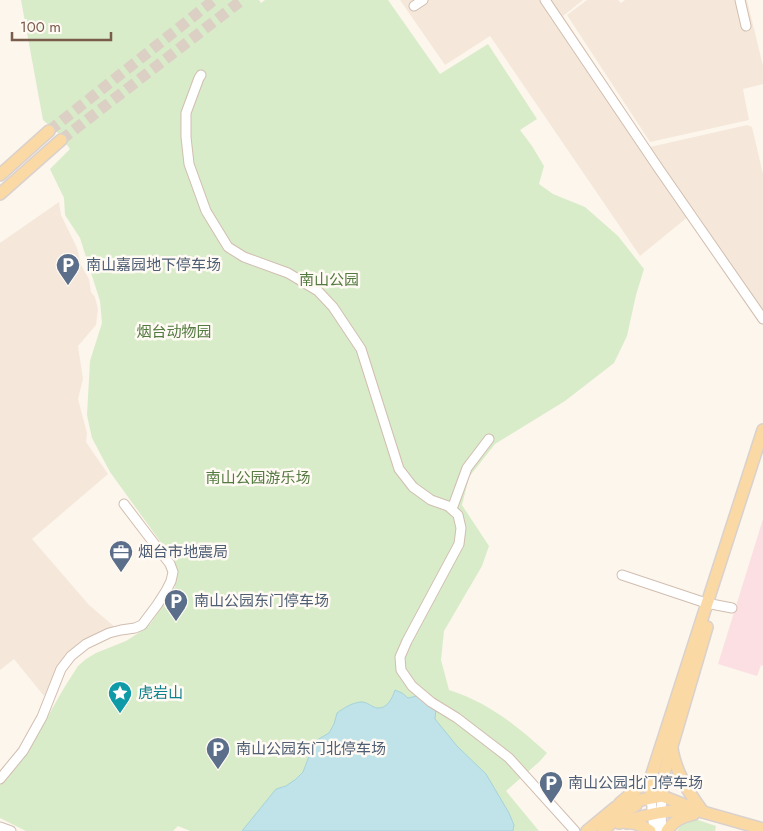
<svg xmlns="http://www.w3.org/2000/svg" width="763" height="831" font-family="Jost,'Noto Sans SC',sans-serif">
<rect width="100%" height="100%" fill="#fdf6ec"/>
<g fill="#f5e8da">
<path d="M400 0H583L563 16 650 147 747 125 752 127 763 174V311L695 211 640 256 490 36 445 65Z"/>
<path d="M587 0H618L621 3 625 0H747L763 66V84L743 89 749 120 650 142 567 15Z"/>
<path d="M59 202 61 215 77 248 81 265 89 279 91 292 95 297 98 309 96 325 78 346 83 379 78 399 87 433 86 442 108 474 32 539 89 605 116 628 65 659 55 671 44 696 14 659 0 670V243Z"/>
</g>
<path fill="#fbdfe3" d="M763 519V666L761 665 757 676 718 664Z"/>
<g fill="#d8ecc9">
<path d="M21 0H259L261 3 265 0H388L440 74 488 44 537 119 520 130 532 146 544 166 539 184 553 194 585 207 618 236 644 269 636 295 627 336 614 363 565 401 495 444 469 477 462 505 489 546 482 566 444 631 441 660 449 690C489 703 516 725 547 753L539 762 506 791 539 831H190L178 826 173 831H26L0 818V785L21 760 48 716 64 688 78 666 86 659 96 653 126 641 140 632 151 623 175 587V562L110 472 92 438 87 415 90 361 102 323 100 301 80 238 65 215 64 198 50 169 70 149 58 133 43 120Z"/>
<path d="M695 819 716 826 715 831H677C682 823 686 820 695 819Z"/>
</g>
<path fill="#bfe3e8" stroke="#a5d3da" d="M395 690 402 693 408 698 417 696 436 708 435 719 457 746 486 774 509 813 514 825 513 831H242L276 789 286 786 296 779 303 772 311 751 317 740 329 733 334 724 337 713C344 708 353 702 362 702 367 702 372 707 377 708 387 709 392 699 395 690Z"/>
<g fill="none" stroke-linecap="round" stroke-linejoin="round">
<g stroke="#dcd0c4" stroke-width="11" stroke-dasharray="11 5.5" stroke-linecap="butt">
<path d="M49 131 214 0"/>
<path d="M61 140 242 0"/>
</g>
<g stroke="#d1beb0" stroke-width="11">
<g id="minor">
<path d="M545 0 659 169 763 319"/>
<path d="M740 0 746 26"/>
<path d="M414 6 423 0"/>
<path d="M201 75 199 78 186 113V137L189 164 206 211 228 247 244 257 288 273 318 291 333 307 361 349 399 469 413 487 431 500 448 506 458 515 461 528 459 544 407 641 400 657 401 670 412 686 431 702 457 718 509 758 575 831"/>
<path d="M452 509 467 468 489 439"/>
<path d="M622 575 706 603 732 608"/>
<path d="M0 779 23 751 42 717 61 669 71 656 86 644 109 633 121 630 135 628 142 625 157 605 166 591 171 581 173 572 170 564 153 542 124 504"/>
<path d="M662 796 661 812 662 831"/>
<path d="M651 797 654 831"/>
<path d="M0 827 11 831"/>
</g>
</g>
<g stroke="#dad1cd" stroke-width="14">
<g id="major">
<path d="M0 175 49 131"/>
<path d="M0 194 61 140"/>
<path d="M672 749C676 773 689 793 703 812"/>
<path d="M662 796 665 770 707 627"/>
<path d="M651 797V777L763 430"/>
<path d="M620 803 651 777"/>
<path d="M619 823C644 816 664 809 691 811"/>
<path d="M627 823C636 822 643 826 650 831"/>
<path d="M587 831 616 807 630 802 662 796 703 812 763 829"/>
<path d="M603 831 619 816 636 805"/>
<path d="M667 831C674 820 682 817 694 814"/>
</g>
</g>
<use href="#minor" stroke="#fff" stroke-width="9"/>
<use href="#major" stroke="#fbd9a5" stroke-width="11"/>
</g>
<defs>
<g id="parking-pin" transform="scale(1.25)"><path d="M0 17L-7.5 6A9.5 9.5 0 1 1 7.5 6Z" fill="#5c6f8a" stroke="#fffaf3"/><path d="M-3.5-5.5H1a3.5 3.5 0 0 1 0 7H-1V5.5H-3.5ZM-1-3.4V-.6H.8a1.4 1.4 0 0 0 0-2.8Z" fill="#fff"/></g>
<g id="office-pin" transform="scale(1.25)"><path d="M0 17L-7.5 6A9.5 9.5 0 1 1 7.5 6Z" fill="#5c6f8a" stroke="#fffaf3"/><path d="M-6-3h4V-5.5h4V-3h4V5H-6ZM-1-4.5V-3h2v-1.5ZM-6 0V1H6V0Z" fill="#fff"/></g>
<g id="sight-pin" transform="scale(1.25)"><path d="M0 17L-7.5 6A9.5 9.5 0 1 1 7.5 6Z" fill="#0f9aa8" stroke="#fffaf3"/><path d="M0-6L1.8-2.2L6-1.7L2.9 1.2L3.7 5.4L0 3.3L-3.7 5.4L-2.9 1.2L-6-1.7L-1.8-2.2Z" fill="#fff"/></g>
</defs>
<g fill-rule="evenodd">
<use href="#parking-pin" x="68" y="265"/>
<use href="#office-pin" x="121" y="552"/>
<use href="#parking-pin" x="176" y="601"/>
<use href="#sight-pin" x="120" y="693"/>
<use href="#parking-pin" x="218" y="749"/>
<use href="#parking-pin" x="551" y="783"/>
</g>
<g text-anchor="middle" stroke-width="5" stroke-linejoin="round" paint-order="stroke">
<g font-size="15" fill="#4e5e75" stroke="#fffaf3" text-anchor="start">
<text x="86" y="270">南山嘉园地下停车场</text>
<text x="138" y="557">烟台市地震局</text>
<text x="194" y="606">南山公园东门停车场</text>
<text x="236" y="754">南山公园东门北停车场</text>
<text x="568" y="788">南山公园北门停车场</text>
</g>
<g font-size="15" fill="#537a41" stroke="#fffaf3">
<text x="329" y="285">南山公园</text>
<text x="174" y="337">烟台动物园</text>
<text x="258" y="483">南山公园游乐场</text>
</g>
<g font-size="15" fill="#0d838f" stroke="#fffaf3" text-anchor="start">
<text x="138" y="698">虎岩山</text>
</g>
</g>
<path d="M12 32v8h99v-8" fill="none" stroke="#7a5c4d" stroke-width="2.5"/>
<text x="20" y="32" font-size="15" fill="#7a5c4d" stroke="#fffaf3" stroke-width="4" paint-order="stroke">100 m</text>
</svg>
